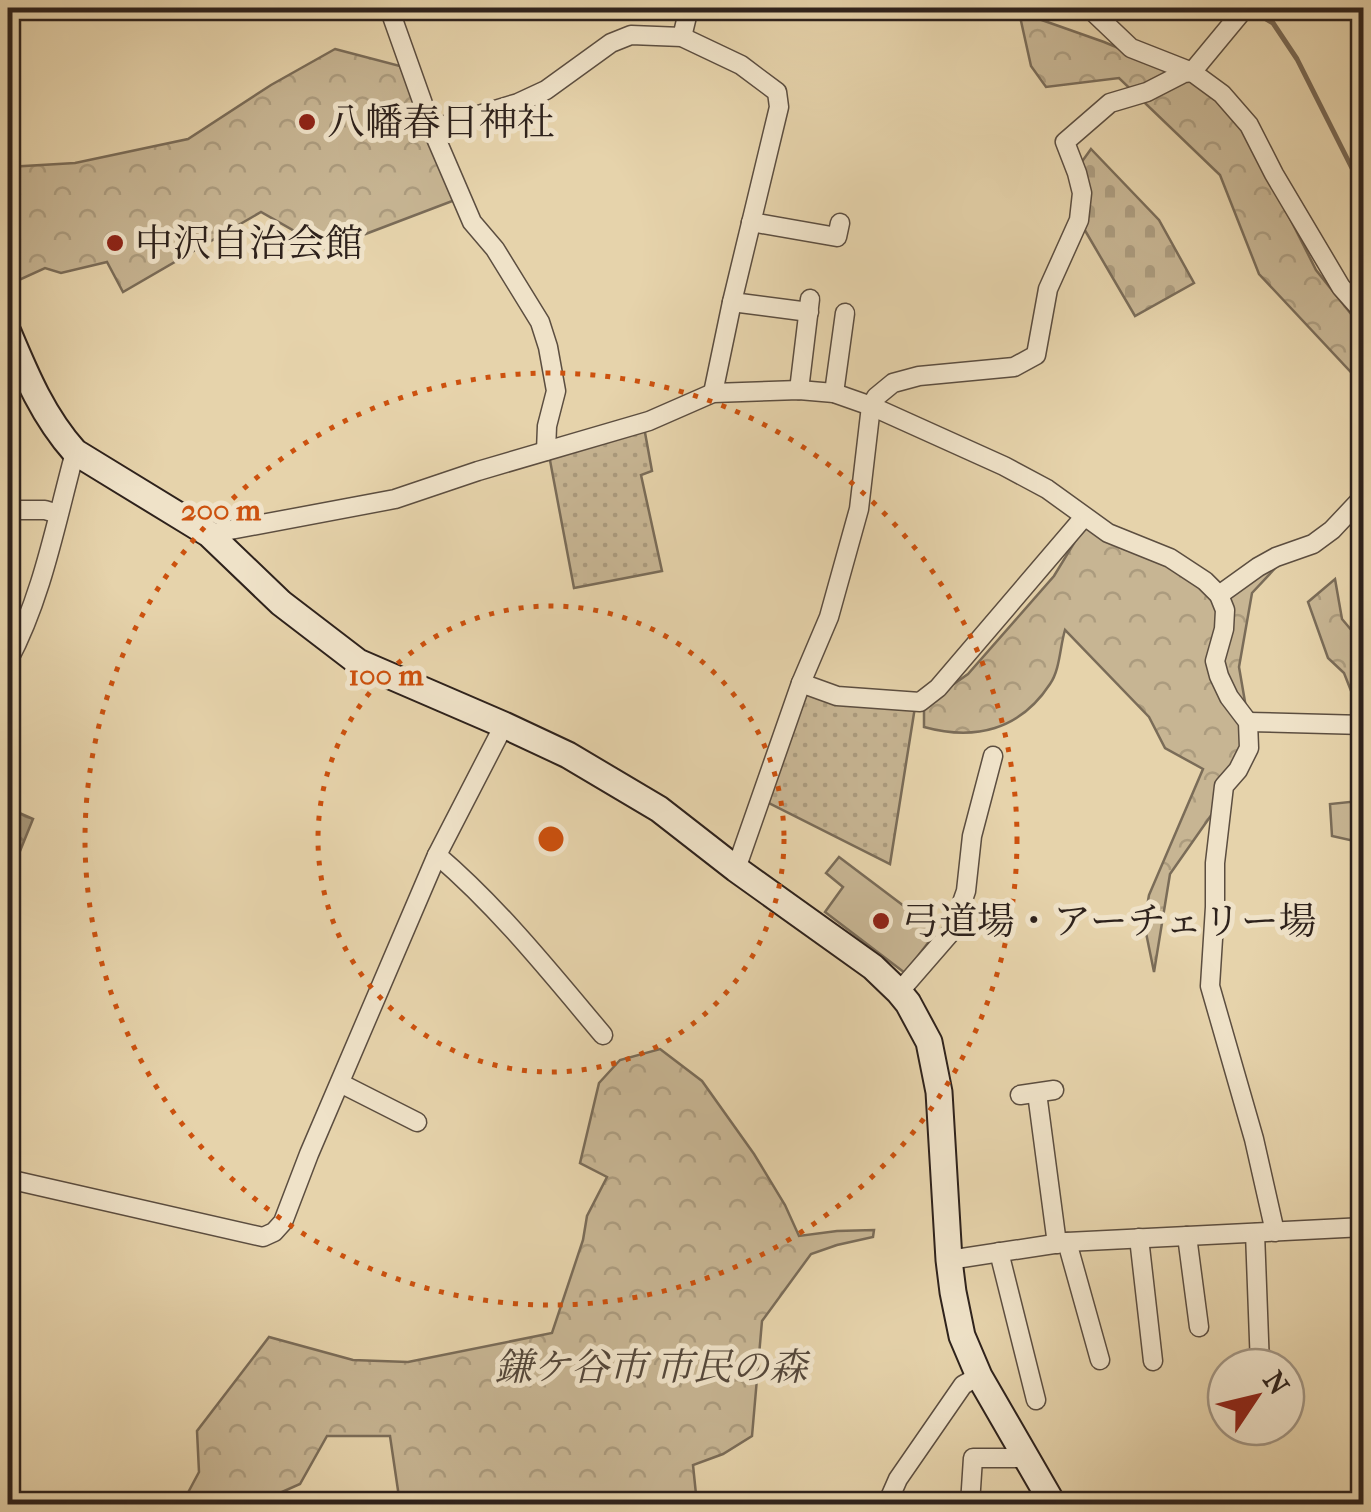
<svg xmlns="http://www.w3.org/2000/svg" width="1371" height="1512" font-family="'IM FELL French Canon','Noto Serif JP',serif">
<defs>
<pattern id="forest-crowns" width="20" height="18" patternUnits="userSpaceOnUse" patternTransform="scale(2.5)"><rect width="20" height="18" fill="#c7b593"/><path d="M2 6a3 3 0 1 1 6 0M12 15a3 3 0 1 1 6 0" fill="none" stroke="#ab9b7e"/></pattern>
<pattern id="cemetery-stones" width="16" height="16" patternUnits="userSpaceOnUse" patternTransform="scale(2.5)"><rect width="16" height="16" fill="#c7b593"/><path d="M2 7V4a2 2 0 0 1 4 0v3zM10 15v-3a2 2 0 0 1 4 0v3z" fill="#ab9b7e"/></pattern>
<pattern id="park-dots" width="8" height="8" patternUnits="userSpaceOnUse" patternTransform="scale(2.5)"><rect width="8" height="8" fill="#c7b593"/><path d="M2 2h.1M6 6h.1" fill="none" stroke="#ab9b7e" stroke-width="1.8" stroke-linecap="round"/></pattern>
<pattern id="water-waves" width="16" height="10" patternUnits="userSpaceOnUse" patternTransform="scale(2.5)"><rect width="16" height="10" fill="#a7977a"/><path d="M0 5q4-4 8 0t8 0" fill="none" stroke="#887b63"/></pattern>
</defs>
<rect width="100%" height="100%" fill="#e6d3ab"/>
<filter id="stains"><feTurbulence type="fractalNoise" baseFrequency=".002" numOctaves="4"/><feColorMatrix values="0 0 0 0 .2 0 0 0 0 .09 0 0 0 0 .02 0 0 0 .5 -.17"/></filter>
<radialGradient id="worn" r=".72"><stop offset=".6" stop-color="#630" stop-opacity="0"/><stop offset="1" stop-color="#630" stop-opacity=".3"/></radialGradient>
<path fill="#c7b593" stroke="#7a6c58" stroke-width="2.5" d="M839 857 937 931 905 973 825 912 843 887 826 873Z"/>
<g fill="url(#forest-crowns)" stroke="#7a6c58" stroke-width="2.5">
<path d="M1019 12 1104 42 1191 78 1217 96 1244 127 1316 270 1363 329V385L1259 274 1220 175 1119 78 1046 87 1031 66Z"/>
<path d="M335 49 400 66 455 200 326 249 261 212 123 292 107 262 61 273 45 268 8 285V167L75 163 188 139 271 85Z"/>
<path d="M1085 525 1178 568 1214 597 1280 563 1252 593 1239 667 1254 754 1170 874 1154 972 1144 923 1149 895 1203 769 1165 748 1149 717 1065 630C1060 646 1060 670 1050 684 1020 730 975 741 924 727V705L968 674 1054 576Z"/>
<path d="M1335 579 1342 619 1363 644V706H1357L1344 673 1328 658 1308 602Z"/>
<path d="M1359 801 1363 804V843L1332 836 1330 804Z"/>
<path d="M660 1049 702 1081 754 1154 785 1205 799 1236 837 1231 874 1230 873 1237 837 1245 811 1254 762 1321 752 1436 723 1454 693 1465 697 1504H400L390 1436H327L300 1484 255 1504H186L183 1502 199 1472 197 1431 269 1337 353 1360 408 1362 552 1333 583 1240 587 1216 607 1177 580 1163 599 1083 620 1060Z"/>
</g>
<path fill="url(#cemetery-stones)" stroke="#7a6c58" stroke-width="2.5" d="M1091 149 1159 220 1194 283 1135 316 1083 227 1078 167Z"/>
<g fill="url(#park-dots)" stroke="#7a6c58" stroke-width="2.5">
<path d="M644 427 652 471 641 475 662 571 574 588 549 455Z"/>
<path d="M803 689 915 707 890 864 763 800Z"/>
</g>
<path fill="url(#water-waves)" stroke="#776854" stroke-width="2.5" d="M8 808 33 819 20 851 8 846Z"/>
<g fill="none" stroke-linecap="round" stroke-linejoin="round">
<g stroke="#776854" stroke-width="5">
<path d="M1215 8 1237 11"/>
<path d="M1251 10 1273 23 1297 59 1364 192"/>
</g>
<g stroke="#5c4e40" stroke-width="21">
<g id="street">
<path d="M389 8 432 129 472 222 495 249 540 322 548 347 556 391 547 426 546 451"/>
<path d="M1089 8 1131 48 1192 72 1222 94 1249 125 1274 174 1341 287 1364 313"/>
<path d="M682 37 689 8"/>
<path d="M432 129 518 103 546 90 611 43 631 35 682 37 741 65 777 92 779 107 732 302 713 393"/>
<path d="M751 222 837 237 840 223"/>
<path d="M732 302 809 312"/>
<path d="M799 390 810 299"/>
<path d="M834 393 845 313"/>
<path d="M8 510H45L58 514"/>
<path d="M209 534 395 499 478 471 649 421 713 393 799 390 834 393 871 406 1004 466 1047 489 1108 533 1170 558 1205 581 1219 595 1225 610 1224 629 1215 661 1219 676 1229 697 1248 722 1249 748 1238 770 1224 786 1215 863V907L1210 986 1254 1139 1275 1232"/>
<path d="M1219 595 1258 567 1276 557 1313 544 1332 530 1364 496"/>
<path d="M8 661C42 598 56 522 75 452"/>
<path d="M801 683 837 696 920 702 938 688 1084 517"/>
<path d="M1248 722 1364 725"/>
<path d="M437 855C499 908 550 972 603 1035"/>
<path d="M736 869 801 683 829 617 859 509 871 406 876 397 893 383 919 376 1014 367 1036 355 1048 289 1079 220 1082 193 1077 173 1065 142 1110 103 1147 92 1184 73 1192 72 1245 8"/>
<path d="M899 992 952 931 966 891 972 836 993 756"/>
<path d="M340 1083 417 1122"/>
<path d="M1037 1093 1057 1244"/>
<path d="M1020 1095 1054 1090"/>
<path d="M8 1179 263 1237 274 1232 283 1222 309 1154 437 855 504 725"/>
<path d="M1255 1233 1260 1366"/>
<path d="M1187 1236 1199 1327"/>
<path d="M1139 1238 1153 1361"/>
<path d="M1067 1242 1100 1360"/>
<path d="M999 1252 1036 1400"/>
<path d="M949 1260 1067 1242 1364 1227"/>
<path d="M887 1504 898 1479 963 1385 979 1376"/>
<path d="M970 1504 973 1458H1026"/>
</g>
</g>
<g stroke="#2e221c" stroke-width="29">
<path id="secondary" d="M8 332C26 375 43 416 75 452L209 534 281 603 358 662 504 725 568 755 659 809 736 869 873 967 899 992 908 1003 929 1042 939 1092 949 1260 953 1292 962 1336 979 1376 1053 1504"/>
</g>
<use href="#street" stroke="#efe2c8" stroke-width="18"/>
<use href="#secondary" stroke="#efe2c8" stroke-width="25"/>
</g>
<g fill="none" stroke="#cc510e" stroke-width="5" stroke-dasharray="5 10">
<circle cx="551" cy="839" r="233"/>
<circle cx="551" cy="839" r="466"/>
</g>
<g fill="#8f2418" stroke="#efe2c8" stroke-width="4">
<circle cx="307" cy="122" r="10"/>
<circle cx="115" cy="243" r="10"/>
<circle cx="881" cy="921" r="10"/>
</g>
<g text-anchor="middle" stroke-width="10" stroke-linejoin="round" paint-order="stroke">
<g font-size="38" fill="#2e221c" stroke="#efe2c8" text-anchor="start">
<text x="327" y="135">八幡春日神社</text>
<text x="135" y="256">中沢自治会館</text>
<text x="901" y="934">弓道場・アーチェリー場</text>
</g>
<g font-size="38" font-style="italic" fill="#54473a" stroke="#efe2c8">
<text x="651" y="1380">鎌ケ谷市 市民の森</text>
</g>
</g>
<circle cx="551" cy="839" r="15" fill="#cc510e" stroke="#efe2c8" stroke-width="5"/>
<g font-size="30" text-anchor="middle" font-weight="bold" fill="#cc510e" stroke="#efe2c8" stroke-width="10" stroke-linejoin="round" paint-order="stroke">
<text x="221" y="520">200 m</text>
<text x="386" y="685">100 m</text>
</g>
<rect width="1371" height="1512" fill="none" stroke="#e6d3ab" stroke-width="40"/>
<rect x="10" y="10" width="1351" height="1492" fill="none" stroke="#2e221c" stroke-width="5"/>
<rect x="20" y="20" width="1331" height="1472" fill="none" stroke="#2e221c" stroke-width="2.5"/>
<g transform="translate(1256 1397) rotate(55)"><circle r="48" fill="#efe2c8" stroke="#a29583" stroke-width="2.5"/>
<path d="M0-8L18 38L0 25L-18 38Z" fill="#8f2418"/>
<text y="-15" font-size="28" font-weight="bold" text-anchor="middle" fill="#2e221c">N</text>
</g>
<rect width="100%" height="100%" filter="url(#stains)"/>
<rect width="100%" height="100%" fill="url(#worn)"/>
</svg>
